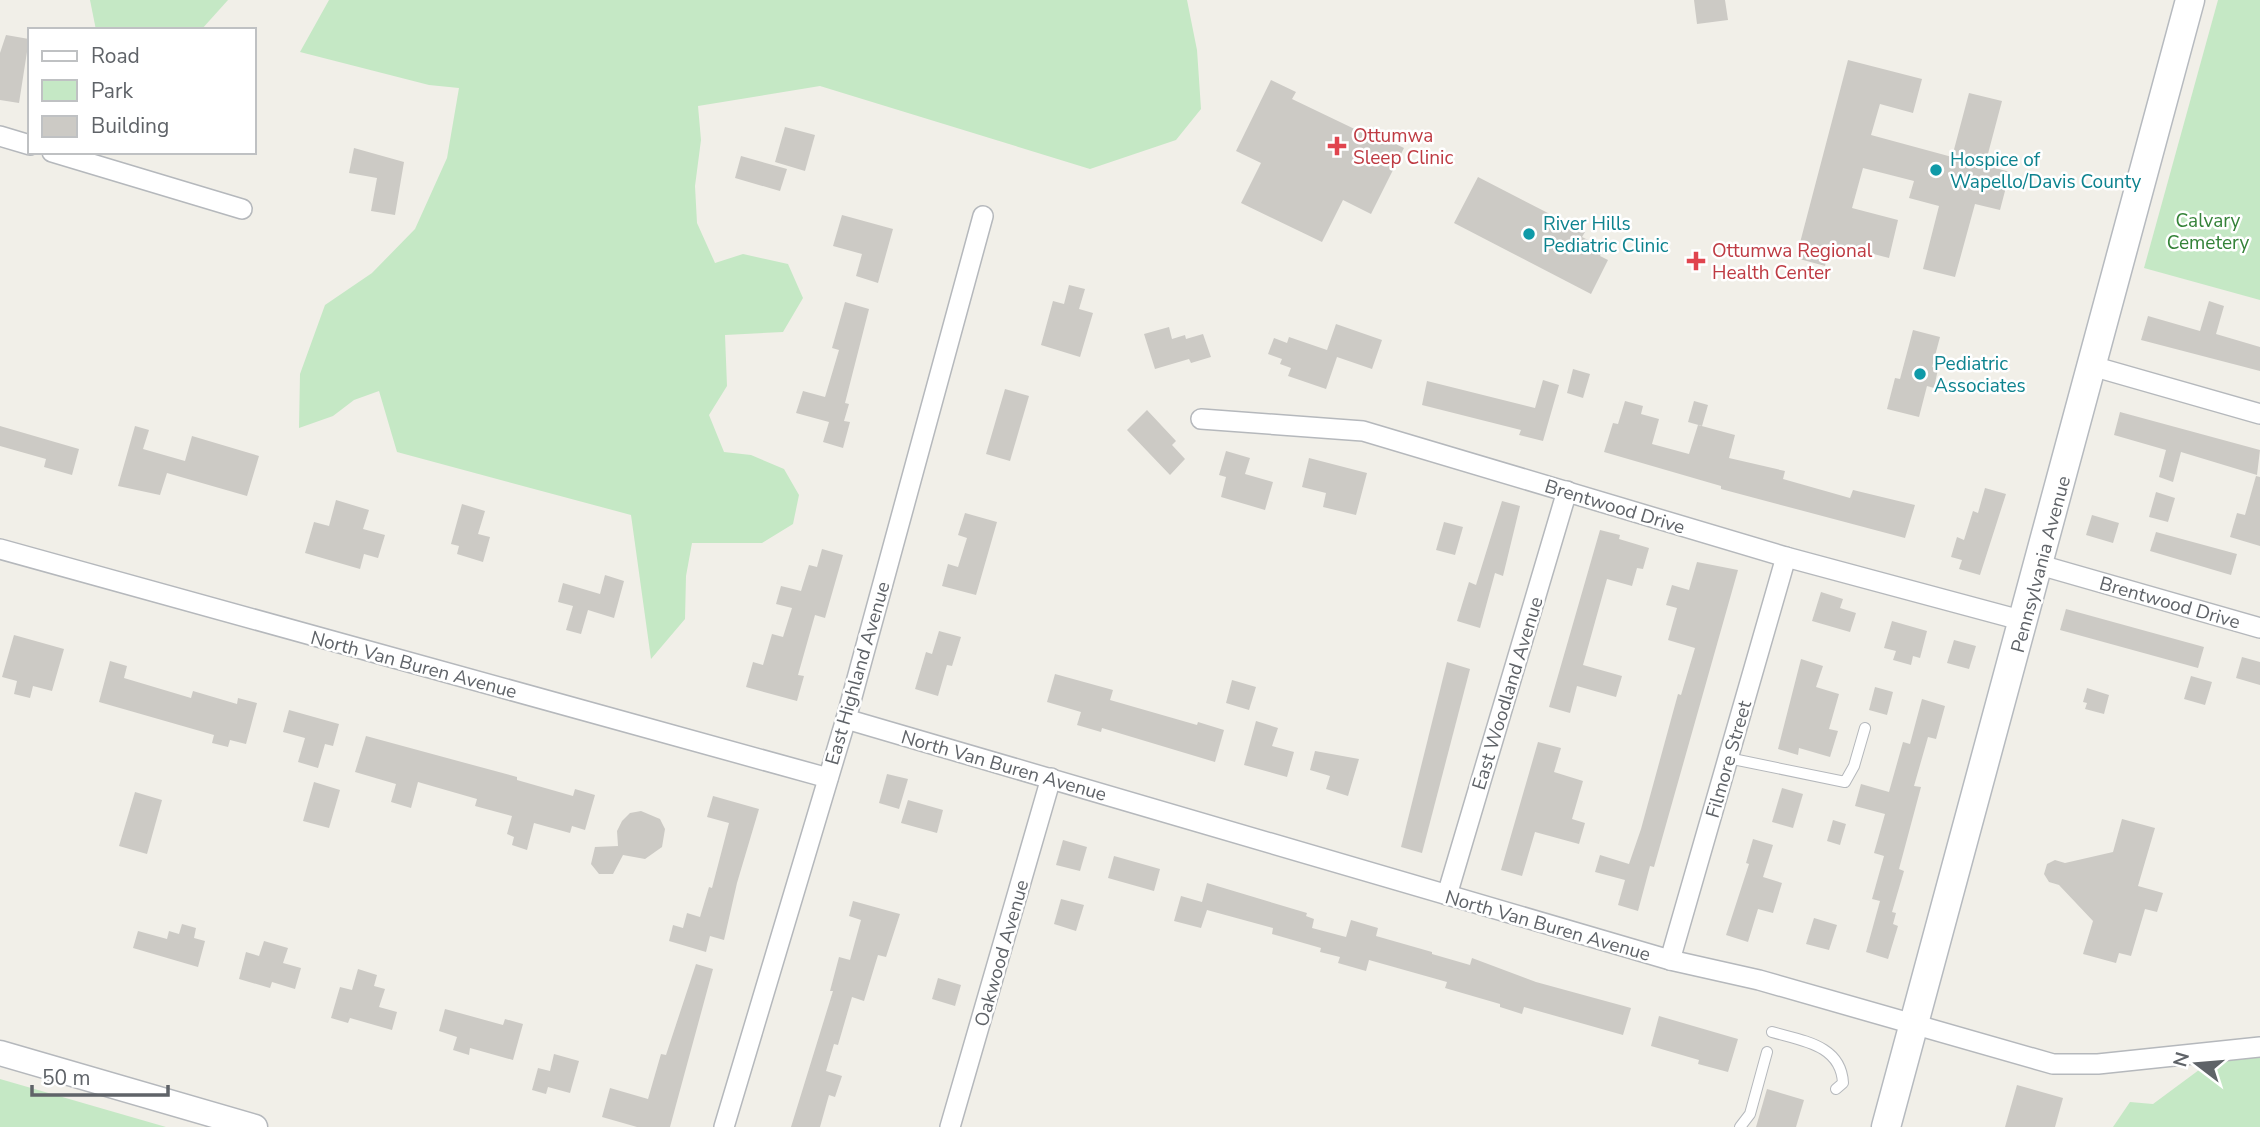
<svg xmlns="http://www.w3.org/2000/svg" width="2260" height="1127" font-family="'Nunito Sans',sans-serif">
<rect width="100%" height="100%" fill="#f1efe8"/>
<g fill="#c5e8c5">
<path d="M90 0H228L201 30H96Z"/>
<path d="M329 0H1187L1197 50 1201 109 1176 140 1090 169 820 86 698 106 701 140 695 186 697 223 715 263 743 254 788 264 803 298 783 332 725 335 727 386 709 415 724 452 751 455 784 469 799 495 793 524 762 543H692L686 576 685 619 651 659 631 515 397 452 379 391 354 400 333 416 299 428 300 374 325 305 372 273 415 229 447 158 459 88 429 85 300 52Z"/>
<path d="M2218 0H2260V300L2144 268Z"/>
<path d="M2260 1047V1127H2113L2130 1102 2153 1104 2226 1050Z"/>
<path d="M0 1079 166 1127H0Z"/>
</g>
<g fill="#cccac5">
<path d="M1694 0H1725L1728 20 1697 24Z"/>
<path d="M6 35 29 39 19 103 0 100V53Z"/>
<path d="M1848 60 1922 79 1913 113 1880 104 1871 135 1952 157 1969 93 2002 101 1985 165 2010 172 2000 210 1975 204 1955 277 1923 269 1939 206 1909 198 1914 181 1863 168 1852 208 1898 220 1889 258 1831 243 1825 266 1796 258Z"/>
<path d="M1271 80 1296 92 1292 99 1365 134 1369 126 1382 132 1379 136 1404 148 1371 214 1343 200 1322 242 1241 203 1261 163 1236 151Z"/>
<path d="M785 127 815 135 805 171 775 162Z"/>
<path d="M354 148 404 162 395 215 371 211 377 178 349 173Z"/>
<path d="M741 156 787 169 780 191 735 178Z"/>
<path d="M1478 177 1585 232 1582 237 1604 248 1600 256 1608 260 1591 294 1454 223Z"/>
<path d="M842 215 893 229 878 283 856 276 862 254 833 246Z"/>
<path d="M1069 285 1085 289 1079 309 1093 313 1080 357 1041 345 1053 301 1064 304Z"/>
<path d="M2209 301 2224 306 2216 334 2260 347V371L2141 340 2148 316 2200 331Z"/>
<path d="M845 302 869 309 845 403 849 404 844 421 850 422 843 448 823 442 829 422 796 413 803 391 825 397 839 350 832 348Z"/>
<path d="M1336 324 1382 340 1372 369 1337 357 1326 389 1288 376 1291 368 1280 364 1282 359 1268 354 1274 338 1287 343 1289 337 1327 350Z"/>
<path d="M1169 327 1172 339 1185 335 1186 339 1203 334 1211 357 1191 363 1189 359 1155 369 1144 334Z"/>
<path d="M1913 330 1940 337 1932 367 1938 369 1934 388 1927 386 1919 417 1887 409 1895 378 1900 379Z"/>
<path d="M1573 369 1590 374 1583 398 1567 393Z"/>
<path d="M1543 380 1559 385 1543 441 1519 435 1521 430 1422 405 1427 381 1535 408Z"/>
<path d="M1005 389 1029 396 1010 461 986 454Z"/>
<path d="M1625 401 1643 406 1641 414 1659 419 1652 444 1689 454 1698 425 1735 435 1729 458 1785 471 1783 479 1850 498 1853 490 1915 505 1905 538 1721 489V486L1604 452 1613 423 1618 424Z"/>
<path d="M1694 401 1708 405 1702 426 1688 422Z"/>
<path d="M1147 410 1176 441 1172 445 1185 459 1170 475 1127 430Z"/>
<path d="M2120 412 2260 450 2257 475 2181 452 2173 482 2159 477 2166 450 2114 435Z"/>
<path d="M0 426 79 449 72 475 44 467 46 459 0 446Z"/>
<path d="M135 426 149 430 143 449 185 461 192 436 259 456 247 496 167 473 160 495 118 486Z"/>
<path d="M1226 451 1250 458 1245 474 1273 482 1265 510 1221 497 1226 477 1219 475Z"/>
<path d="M1309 458 1367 473 1356 515 1323 507 1326 493 1302 487Z"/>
<path d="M2256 476 2260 477V546L2230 537 2237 513 2245 515Z"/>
<path d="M1985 488 2006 494 1980 575 1959 569 1962 560 1951 557 1957 537 1964 540 1973 511 1978 513Z"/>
<path d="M2156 492 2175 498 2168 522 2149 517Z"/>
<path d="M336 500 369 510 363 529 385 535 378 558 364 554 360 569 305 553 314 522 329 526Z"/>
<path d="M1502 501 1520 506 1503 576 1495 573 1480 628 1457 621 1469 582 1476 585Z"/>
<path d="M462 504 485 511 478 534 490 537 483 562 457 554 459 546 451 544Z"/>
<path d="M965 513 997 522 976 595 942 586 948 564 958 567 967 538 958 535Z"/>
<path d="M2092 515 2119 523 2113 543 2086 535Z"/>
<path d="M1444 522 1463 527 1455 555 1436 550Z"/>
<path d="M1600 530 1620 535 1619 539 1649 548 1643 569 1637 568 1632 586 1607 579 1583 665 1622 676 1616 697 1577 686 1570 713 1549 707Z"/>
<path d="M2156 532 2237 554 2231 575 2150 551Z"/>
<path d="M822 549 843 555 825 618 815 615 798 675 804 676 797 701 746 687 753 662 763 665 772 634 783 637 792 608 776 604 781 586 801 591 809 565 817 567Z"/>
<path d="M1697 562 1738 570 1654 867 1650 866 1638 911 1618 905 1625 880 1595 872 1600 855 1629 864 1641 829 1678 694 1681 695 1695 648 1668 640 1677 608 1666 605 1672 585 1689 590Z"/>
<path d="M605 575 624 581 614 618 588 610 581 634 566 630 573 606 558 602 563 583 600 594Z"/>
<path d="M1821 592 1843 599 1840 608 1856 613 1850 632 1812 621Z"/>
<path d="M2066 609 2204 647 2198 668 2060 630Z"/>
<path d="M1892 621 1927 631 1920 658 1913 656 1911 665 1893 660 1896 651 1884 648Z"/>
<path d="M939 631 961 637 952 666 947 665 938 696 915 689 926 652 932 654Z"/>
<path d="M14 635 64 649 52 691 33 686 30 698 14 694 17 681 2 677Z"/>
<path d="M1954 640 1976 646 1969 669 1947 663Z"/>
<path d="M2242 657 2260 662V685L2236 678Z"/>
<path d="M1801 659 1823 666 1816 687 1839 694 1829 729 1838 731 1830 757 1799 748 1798 755 1778 749Z"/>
<path d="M110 661 127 666 124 678 191 698 193 691 237 704 238 698 257 703 246 744 230 740 228 747 212 743 214 735 99 702Z"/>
<path d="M1447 662 1470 669 1422 853 1401 847Z"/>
<path d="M1055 674 1113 690 1110 700 1197 725 1198 722 1224 730 1215 762 1102 728 1101 732 1077 725 1081 712 1047 702Z"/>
<path d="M2191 676 2212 682 2205 705 2184 699Z"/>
<path d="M1232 680 1256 687 1249 710 1226 703Z"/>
<path d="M1875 687 1893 692 1887 715 1869 710Z"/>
<path d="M2087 688 2109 695 2104 714 2085 709 2087 703 2083 702Z"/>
<path d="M1922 699 1945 706 1936 739 1928 737 1914 786 1921 787 1899 869 1904 871 1892 912 1896 913 1893 924 1898 926 1888 959 1866 952 1880 901 1872 899 1884 856 1874 853 1885 814 1855 806 1861 784 1889 792 1903 742 1910 744Z"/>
<path d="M289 710 339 724 333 746 325 744 318 768 298 762 305 738 283 732Z"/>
<path d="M1256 721 1278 728 1272 746 1294 752 1287 777 1244 765Z"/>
<path d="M366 736 517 777V780L573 796 575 789 595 795 585 830 572 826 570 833 534 823 527 850 512 845 514 837 507 834 512 816 475 806 477 799 418 782 411 808 391 802 396 784 355 772Z"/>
<path d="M1538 742 1561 748 1554 772 1583 781 1572 819 1585 823 1579 844 1535 832 1522 876 1501 870Z"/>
<path d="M1315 751 1359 759 1348 796 1326 789 1330 776 1310 770Z"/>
<path d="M887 774 908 779 899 809 879 803Z"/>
<path d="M314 782 340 790 329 828 303 821Z"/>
<path d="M1782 788 1803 794 1793 828 1772 822Z"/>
<path d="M135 792 162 800 147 854 119 846Z"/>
<path d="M713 796 759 809 737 883 724 940 710 936 706 952 669 941 673 925 683 928 687 913 700 917 709 887 712 888 729 823 707 817Z"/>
<path d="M908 800 943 810 937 833 901 823Z"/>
<path d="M641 811 660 819 665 829 662 847 645 859 623 855 613 874H599L591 864 595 847 618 846 617 831 622 821 630 813Z"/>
<path d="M2122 819 2155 828 2138 886 2163 893 2157 912 2145 909 2131 956 2119 953 2116 963 2083 954 2093 921 2059 885 2049 882 2044 874 2047 864 2055 860 2065 863 2113 852Z"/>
<path d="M1833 820 1846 824 1840 845 1827 841Z"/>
<path d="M1753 839 1773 845 1763 877 1782 883 1773 913 1758 909 1748 942 1726 935 1749 864 1746 863Z"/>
<path d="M1063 840 1087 847 1080 871 1056 865Z"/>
<path d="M1114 856 1160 869 1154 891 1108 878Z"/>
<path d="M1207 883 1307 913 1306 916 1314 919 1312 928 1346 937 1351 920 1378 928 1376 936 1432 952V954L1470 965 1472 958 1536 982 1631 1008 1623 1035 1524 1007 1522 1014 1500 1007V1004L1445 988 1447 982 1369 960 1366 971 1338 963 1340 957 1320 952 1321 948 1272 934 1273 928 1207 910 1201 928 1174 921 1181 896 1202 902Z"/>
<path d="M1061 899 1084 905 1076 931 1054 924Z"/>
<path d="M853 901 900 914 886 957 878 955 864 1001 852 997 838 1045 834 1044 826 1071 842 1076 835 1097 829 1095 820 1127H791L833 991H830L839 957 850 960 861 920 849 916Z"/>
<path d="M1814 918 1837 925 1829 950 1806 944Z"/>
<path d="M182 924 196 928 194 938 205 941 198 967 133 948 138 931 167 939 169 931 179 934Z"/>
<path d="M264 941 288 948 283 963 301 968 295 989 272 982 270 988 239 979 246 952 259 956Z"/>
<path d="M696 964 713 969 670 1127H637L602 1117 610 1088 648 1099 661 1054 666 1055Z"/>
<path d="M358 969 377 975 374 986 385 989 379 1007 397 1012 392 1030 350 1018 348 1023 331 1018 340 987 352 990Z"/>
<path d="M938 978 961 985 955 1006 932 999Z"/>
<path d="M445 1009 503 1025 505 1019 523 1024 513 1060 470 1048 469 1055 453 1050 457 1037 439 1031Z"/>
<path d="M1659 1016 1738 1039 1728 1072 1698 1064 1699 1060 1651 1046Z"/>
<path d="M554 1054 579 1061 570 1093 548 1087 546 1094 532 1090 538 1068 550 1071Z"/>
<path d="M2017 1085 2063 1098 2055 1127H2005Z"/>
<path d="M1767 1089 1804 1100 1796 1127H1756Z"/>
</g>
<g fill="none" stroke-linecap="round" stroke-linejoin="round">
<g stroke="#b5b8bc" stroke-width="12">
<g id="service">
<path d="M1728 758 1845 782 1854 766 1865 728"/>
<path d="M1772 1032C1803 1041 1841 1045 1843 1083L1836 1089"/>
<path d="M1740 1127 1750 1114 1767 1052"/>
</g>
</g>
<g stroke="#b5b8bc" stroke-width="22">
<g id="minor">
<path d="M0 136 30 145"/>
<path d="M52 152 242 209"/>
<path d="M2092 366 2260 414"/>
<path d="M1201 419 1363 431 1786 557 2024 621"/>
<path d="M0 549 828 778"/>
<path d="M2040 565 2260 628"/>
<path d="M846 719 1670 960 1759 980 2053 1064H2098L2260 1047"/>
<path d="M1447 895 1567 491"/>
<path d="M1670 960 1786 557"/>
<path d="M724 1127 846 719 983 216"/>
<path d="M950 1127 1051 778"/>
</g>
</g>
<g stroke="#b5b8bc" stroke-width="27">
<path id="tertiary" d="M0 1053 255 1127"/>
</g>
<g stroke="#b6babf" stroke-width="31">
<path id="secondary" d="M1886 1127 2190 0"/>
</g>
<use href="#service" stroke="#fff" stroke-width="10"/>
<use href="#minor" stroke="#fff" stroke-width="19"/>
<use href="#tertiary" stroke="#fff" stroke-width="24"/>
<use href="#secondary" stroke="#fff" stroke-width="28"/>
</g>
<g fill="#e0444e" stroke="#fff" stroke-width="2.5">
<path d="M1333.5 135.5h7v7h7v7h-7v7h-7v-7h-7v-7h7z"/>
<path d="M1692.5 250.5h7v7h7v7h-7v7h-7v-7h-7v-7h7z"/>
</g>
<g fill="#0f9aa8" stroke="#fff" stroke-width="2.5">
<circle cx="1936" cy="170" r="7"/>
<circle cx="1529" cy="234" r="7"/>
<circle cx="1920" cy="374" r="7"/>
</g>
<g text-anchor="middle" stroke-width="5" stroke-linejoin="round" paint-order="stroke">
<g font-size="19" fill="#be3a42" stroke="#fff" text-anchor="start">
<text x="1353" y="142">Ottumwa<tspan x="1353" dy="22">Sleep Clinic</tspan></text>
<text x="1712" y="257">Ottumwa Regional<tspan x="1712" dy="22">Health Center</tspan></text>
</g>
<g font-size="19" fill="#0d838f" stroke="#fff" text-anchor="start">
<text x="1950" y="166">Hospice of<tspan x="1950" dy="22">Wapello/Davis County</tspan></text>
<text x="1543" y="230">River Hills<tspan x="1543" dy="22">Pediatric Clinic</tspan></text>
<text x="1934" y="370">Pediatric<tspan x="1934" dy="22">Associates</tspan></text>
</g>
<g font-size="19" fill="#348238" stroke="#fff">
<text x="2208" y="227">Calvary<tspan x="2208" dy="22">Cemetery</tspan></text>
</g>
<g font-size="19" fill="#5f6368" stroke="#fff">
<text transform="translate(1615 506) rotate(17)" y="7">Brentwood Drive</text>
<text transform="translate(2040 564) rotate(-75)" y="7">Pennsylvania Avenue</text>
<text transform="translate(2170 602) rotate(16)" y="7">Brentwood Drive</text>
<text transform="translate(414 664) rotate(15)" y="7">North Van Buren Avenue</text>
<text transform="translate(857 673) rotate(-74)" y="7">East Highland Avenue</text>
<text transform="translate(1507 693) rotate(-73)" y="7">East Woodland Avenue</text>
<text transform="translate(1728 759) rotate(-74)" y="7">Filmore Street</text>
<text transform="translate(1004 765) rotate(16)" y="7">North Van Buren Avenue</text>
<text transform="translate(1548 925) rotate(16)" y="7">North Van Buren Avenue</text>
<text transform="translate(1001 953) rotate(-74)" y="7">Oakwood Avenue</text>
</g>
</g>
<rect x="28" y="28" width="228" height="126" fill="#ffffff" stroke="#bfc1c3" stroke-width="2"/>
<rect x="42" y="51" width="35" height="10" fill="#ffffff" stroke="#bfc1c3" stroke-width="2"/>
<text x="91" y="63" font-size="21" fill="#5f6368">Road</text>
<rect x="42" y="80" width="35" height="21" fill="#c5e8c5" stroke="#bfc1c3" stroke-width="2"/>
<text x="91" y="98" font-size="21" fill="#5f6368">Park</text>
<rect x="42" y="116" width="35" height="21" fill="#cccac5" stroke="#bfc1c3" stroke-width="2"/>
<text x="91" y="133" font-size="21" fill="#5f6368">Building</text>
<g transform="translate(2197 1064) rotate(286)" stroke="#ffffff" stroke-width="5" paint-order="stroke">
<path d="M0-5L12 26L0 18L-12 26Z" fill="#5f6368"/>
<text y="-10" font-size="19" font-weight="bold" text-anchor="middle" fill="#5f6368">N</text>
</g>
<path d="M32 1085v10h136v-10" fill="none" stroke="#5f6368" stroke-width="3.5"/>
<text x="42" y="1085" font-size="21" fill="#5f6368" stroke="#ffffff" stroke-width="5" paint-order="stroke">50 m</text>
</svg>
